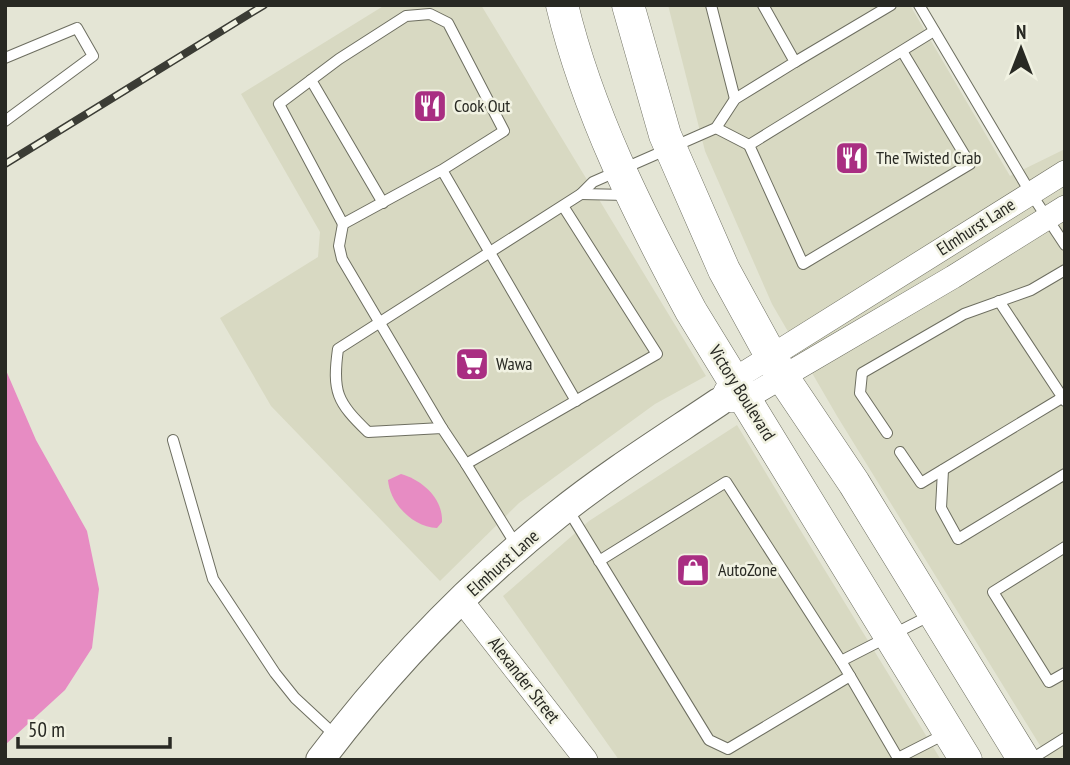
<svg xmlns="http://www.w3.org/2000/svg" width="1070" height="765" font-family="'PT Sans Narrow',sans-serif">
<rect width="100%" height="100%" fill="#e4e5d5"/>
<g fill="#d8d9c2">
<path d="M385 5H481L706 376 655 404 519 503 440 581 271 406 220 318 318 257 320 232 241 94Z"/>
<path d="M668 5H910L1010 176 1065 149V760H1049L837 416 772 304 705 151Z"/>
<path d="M737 425 796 523 941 760H619L503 596 589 521Z"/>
</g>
<g fill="#e78cc3">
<path d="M5 368 36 440 87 531 99 589 92 648 65 690 5 745Z"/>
<path d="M401 474C422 480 443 498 442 522L437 528C413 527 390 504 388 480Z"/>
</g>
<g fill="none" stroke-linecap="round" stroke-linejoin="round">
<g stroke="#6d6e60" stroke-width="12">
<g id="service">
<path d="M711 5 735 99"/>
<path d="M919 5 1030 192 1065 245"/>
<path d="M902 51 970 164 803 264 749 145 934 31"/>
<path d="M5 58 77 28 93 56 5 121"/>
<path d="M795 62 891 5"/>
<path d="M311 80 383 203"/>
<path d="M716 128 749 145"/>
<path d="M442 170 504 131 448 23 430 14 406 16 339 59 279 104 343 224 442 170 576 401"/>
<path d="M581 194 627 195"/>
<path d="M563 206 657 354 466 464 442 428 368 432C337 402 332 392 338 349L581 194 593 182 716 128 735 99 795 62 763 5"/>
<path d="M343 224 339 246 342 259 442 428"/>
<path d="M999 301 1065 401"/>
<path d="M887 433 860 393 862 373 964 314 1031 290 1065 270"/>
<path d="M173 440 213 579 275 673 295 698 337 737"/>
<path d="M900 452 921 483 1065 396"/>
<path d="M466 464 518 548"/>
<path d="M943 470 941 508 958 539 1065 474"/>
<path d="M567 508 709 740 728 749 850 676 841 661 931 615"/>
<path d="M1065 547 993 592 1049 682 1065 673"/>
<path d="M599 561 726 482 841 661"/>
<path d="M850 676 899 760"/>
<path d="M898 758 945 734"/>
<path d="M1030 760 1065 738"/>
</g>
</g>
<g stroke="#6d6e60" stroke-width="24">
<g id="minor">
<path d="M725 392 733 380 1065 172"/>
<path d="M732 401 745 399 953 277 1065 207"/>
<path d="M461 600 586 760"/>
</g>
</g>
<g stroke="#6d6e60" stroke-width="30">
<path id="tertiary" d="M320 760C388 670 468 586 557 515 608 474 664 439 719 402"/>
</g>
<g stroke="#6d6e60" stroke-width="33">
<g id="secondary">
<path d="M562 5C588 113 639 214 691 311L966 760"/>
<path d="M628 5 665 135 724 270 782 376 854 483 1024 760"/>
</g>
</g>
<use href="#service" stroke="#fff" stroke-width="10"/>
<use href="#minor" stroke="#fff" stroke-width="23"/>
<use href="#tertiary" stroke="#fff" stroke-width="28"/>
<use href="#secondary" stroke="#fff" stroke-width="32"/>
<g stroke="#3b3c35" stroke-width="8">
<path id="rail" d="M5 164 264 5"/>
</g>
<use href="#rail" stroke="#f1f2e2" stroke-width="5" stroke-dasharray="16" stroke-linecap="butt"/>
</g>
<defs>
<g id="restaurant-square" transform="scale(1.75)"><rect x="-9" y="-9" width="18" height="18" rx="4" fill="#a92e82" stroke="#f1f2e2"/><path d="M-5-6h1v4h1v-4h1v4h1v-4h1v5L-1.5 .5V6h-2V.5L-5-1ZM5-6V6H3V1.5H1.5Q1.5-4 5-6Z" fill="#fff"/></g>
<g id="supermarket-square" transform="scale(1.75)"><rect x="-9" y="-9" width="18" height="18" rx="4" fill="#a92e82" stroke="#f1f2e2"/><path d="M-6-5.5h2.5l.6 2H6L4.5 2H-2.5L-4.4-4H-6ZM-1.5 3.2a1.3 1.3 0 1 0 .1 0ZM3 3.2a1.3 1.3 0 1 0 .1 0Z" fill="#fff"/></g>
<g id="shop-square" transform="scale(1.75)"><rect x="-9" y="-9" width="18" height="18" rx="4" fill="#a92e82" stroke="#f1f2e2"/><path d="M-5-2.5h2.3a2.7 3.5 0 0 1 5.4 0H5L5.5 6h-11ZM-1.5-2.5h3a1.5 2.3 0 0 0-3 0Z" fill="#fff"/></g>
</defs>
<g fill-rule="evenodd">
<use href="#restaurant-square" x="430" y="106"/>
<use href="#restaurant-square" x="852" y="158"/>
<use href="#supermarket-square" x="472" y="364"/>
<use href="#shop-square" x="693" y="570"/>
</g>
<g text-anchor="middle" stroke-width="5" stroke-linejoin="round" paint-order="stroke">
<g font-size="18" fill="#282923" stroke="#f1f2e2" text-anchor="start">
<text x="454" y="112">Cook Out</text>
<text x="876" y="164">The Twisted Crab</text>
<text x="496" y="370">Wawa</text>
<text x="718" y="576">AutoZone</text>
</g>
<g font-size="18" fill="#282923" stroke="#f1f2e2">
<text transform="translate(976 227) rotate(-33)" y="6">Elmhurst Lane</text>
<text transform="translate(742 393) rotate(58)" y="6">Victory Boulevard</text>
<text transform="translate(503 563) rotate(-42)" y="6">Elmhurst Lane</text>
<text transform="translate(524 680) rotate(52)" y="6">Alexander Street</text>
</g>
</g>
<rect width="1070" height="765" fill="none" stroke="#282923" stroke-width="14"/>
<g transform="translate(1021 49)" stroke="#f1f2e2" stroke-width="5" paint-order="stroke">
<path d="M0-5L12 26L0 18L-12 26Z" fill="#282923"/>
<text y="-10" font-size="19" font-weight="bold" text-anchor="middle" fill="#282923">N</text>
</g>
<path d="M18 737v10h152v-10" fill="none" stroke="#282923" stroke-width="3.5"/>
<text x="28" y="737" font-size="21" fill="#282923" stroke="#f1f2e2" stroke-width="5" paint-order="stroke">50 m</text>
</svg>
